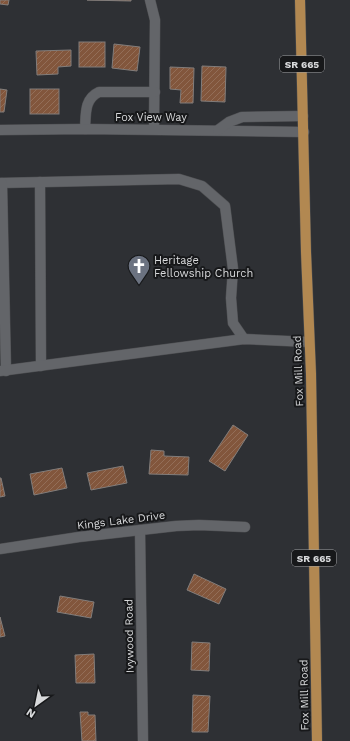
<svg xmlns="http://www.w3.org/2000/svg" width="350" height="741" font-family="'Work Sans',sans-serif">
<defs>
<pattern id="building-hatch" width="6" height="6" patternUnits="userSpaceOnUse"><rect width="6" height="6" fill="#82563c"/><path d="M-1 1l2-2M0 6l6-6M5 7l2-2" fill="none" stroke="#936e58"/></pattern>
</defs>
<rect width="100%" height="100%" fill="#2e3034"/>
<g fill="url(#building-hatch)" stroke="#827d7b">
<path d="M0 0H9L8 5 0 4Z"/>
<path d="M87 0H131V1Z"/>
<rect x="79" y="42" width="26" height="25"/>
<path d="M114 44 140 47 137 71 112 68Z"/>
<path d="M71 50V66L58 67V74L37 75 36 51Z"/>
<path d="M202 66 226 67 225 102 201 101Z"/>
<path d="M170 67 194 68 193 103H180L181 90 170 89Z"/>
<path d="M0 89 7 90 4 112H0Z"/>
<rect x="30" y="89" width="29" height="25"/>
<path d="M233 425 248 435 225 471 209 461Z"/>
<path d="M151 450 164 451V456L189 457 188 475 149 474Z"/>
<path d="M123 466 127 483 91 490 87 473Z"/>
<path d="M62 468 67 488 34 495 30 474Z"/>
<path d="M0 478H1L5 496 0 497Z"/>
<path d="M194 574 226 589 219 604 187 590Z"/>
<path d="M60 596 94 602 91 618 57 612Z"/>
<path d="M0 617 5 636 0 637Z"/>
<path d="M192 642 210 643 209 671 191 670Z"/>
<path d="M94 654 95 683H76L75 655Z"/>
<path d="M193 695 210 696 208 732H192Z"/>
<path d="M80 712H88V715H95L96 741H82Z"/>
</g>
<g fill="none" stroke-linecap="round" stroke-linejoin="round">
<g stroke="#4d4e51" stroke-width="11">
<g id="minor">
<path d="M150 0 155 20 154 129"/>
<path d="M85 129C86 114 84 99 99 92H155"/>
<path d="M0 130 85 129 304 132"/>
<path d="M218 130 229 122 242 117 303 116"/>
<path d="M40 182 41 366"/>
<path d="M0 183 179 179 202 186 225 206 233 269 231 298 233 323 244 339"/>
<path d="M2 183 6 371"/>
<path d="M0 371 244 339 309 342"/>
<path d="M140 530 143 741"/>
<path d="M0 549 79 537 176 526 199 525 245 527"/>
</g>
</g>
<g stroke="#4d4e51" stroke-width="11">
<path id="major" d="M300 0 306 252 311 374 317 741"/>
</g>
<use href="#minor" stroke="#636569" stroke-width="10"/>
<use href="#major" stroke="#b28851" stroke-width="10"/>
</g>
<defs>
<g id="church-pin" transform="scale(1.15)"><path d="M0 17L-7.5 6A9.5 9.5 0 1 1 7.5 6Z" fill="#6b7280" stroke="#17181a"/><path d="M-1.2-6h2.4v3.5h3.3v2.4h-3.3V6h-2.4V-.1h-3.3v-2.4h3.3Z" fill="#fff"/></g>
</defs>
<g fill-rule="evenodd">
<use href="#church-pin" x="139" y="266"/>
</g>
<g text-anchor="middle" stroke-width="4" stroke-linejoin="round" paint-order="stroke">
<g fill="#17181a" stroke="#9fa0a2" stroke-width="1">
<rect x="280" y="56" width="44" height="16" rx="3"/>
<rect x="292" y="550" width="44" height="16" rx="3"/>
</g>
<g font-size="10" font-weight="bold" fill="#d9dadc">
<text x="302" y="68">SR 665</text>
<text x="314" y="562">SR 665</text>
</g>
<g font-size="11" fill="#d9dadc" stroke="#17181a">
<text x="151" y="121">Fox View Way</text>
<text transform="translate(298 371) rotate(-92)" y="4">Fox Mill Road</text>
<text transform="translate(121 520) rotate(-7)" y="4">Kings Lake Drive</text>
<text transform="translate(129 636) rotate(-91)" y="4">Ivywood Road</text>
<text transform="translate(304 695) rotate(-91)" y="4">Fox Mill Road</text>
</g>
<g font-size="11" fill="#d9dadc" stroke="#17181a" text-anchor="start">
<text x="154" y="264">Heritage<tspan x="154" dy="13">Fellowship Church</tspan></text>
</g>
</g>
<g transform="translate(36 705) rotate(213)" stroke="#17181a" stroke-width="3" paint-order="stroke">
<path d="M0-3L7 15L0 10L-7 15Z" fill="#d9dadc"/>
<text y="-6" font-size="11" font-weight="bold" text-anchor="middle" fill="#d9dadc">N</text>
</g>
</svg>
